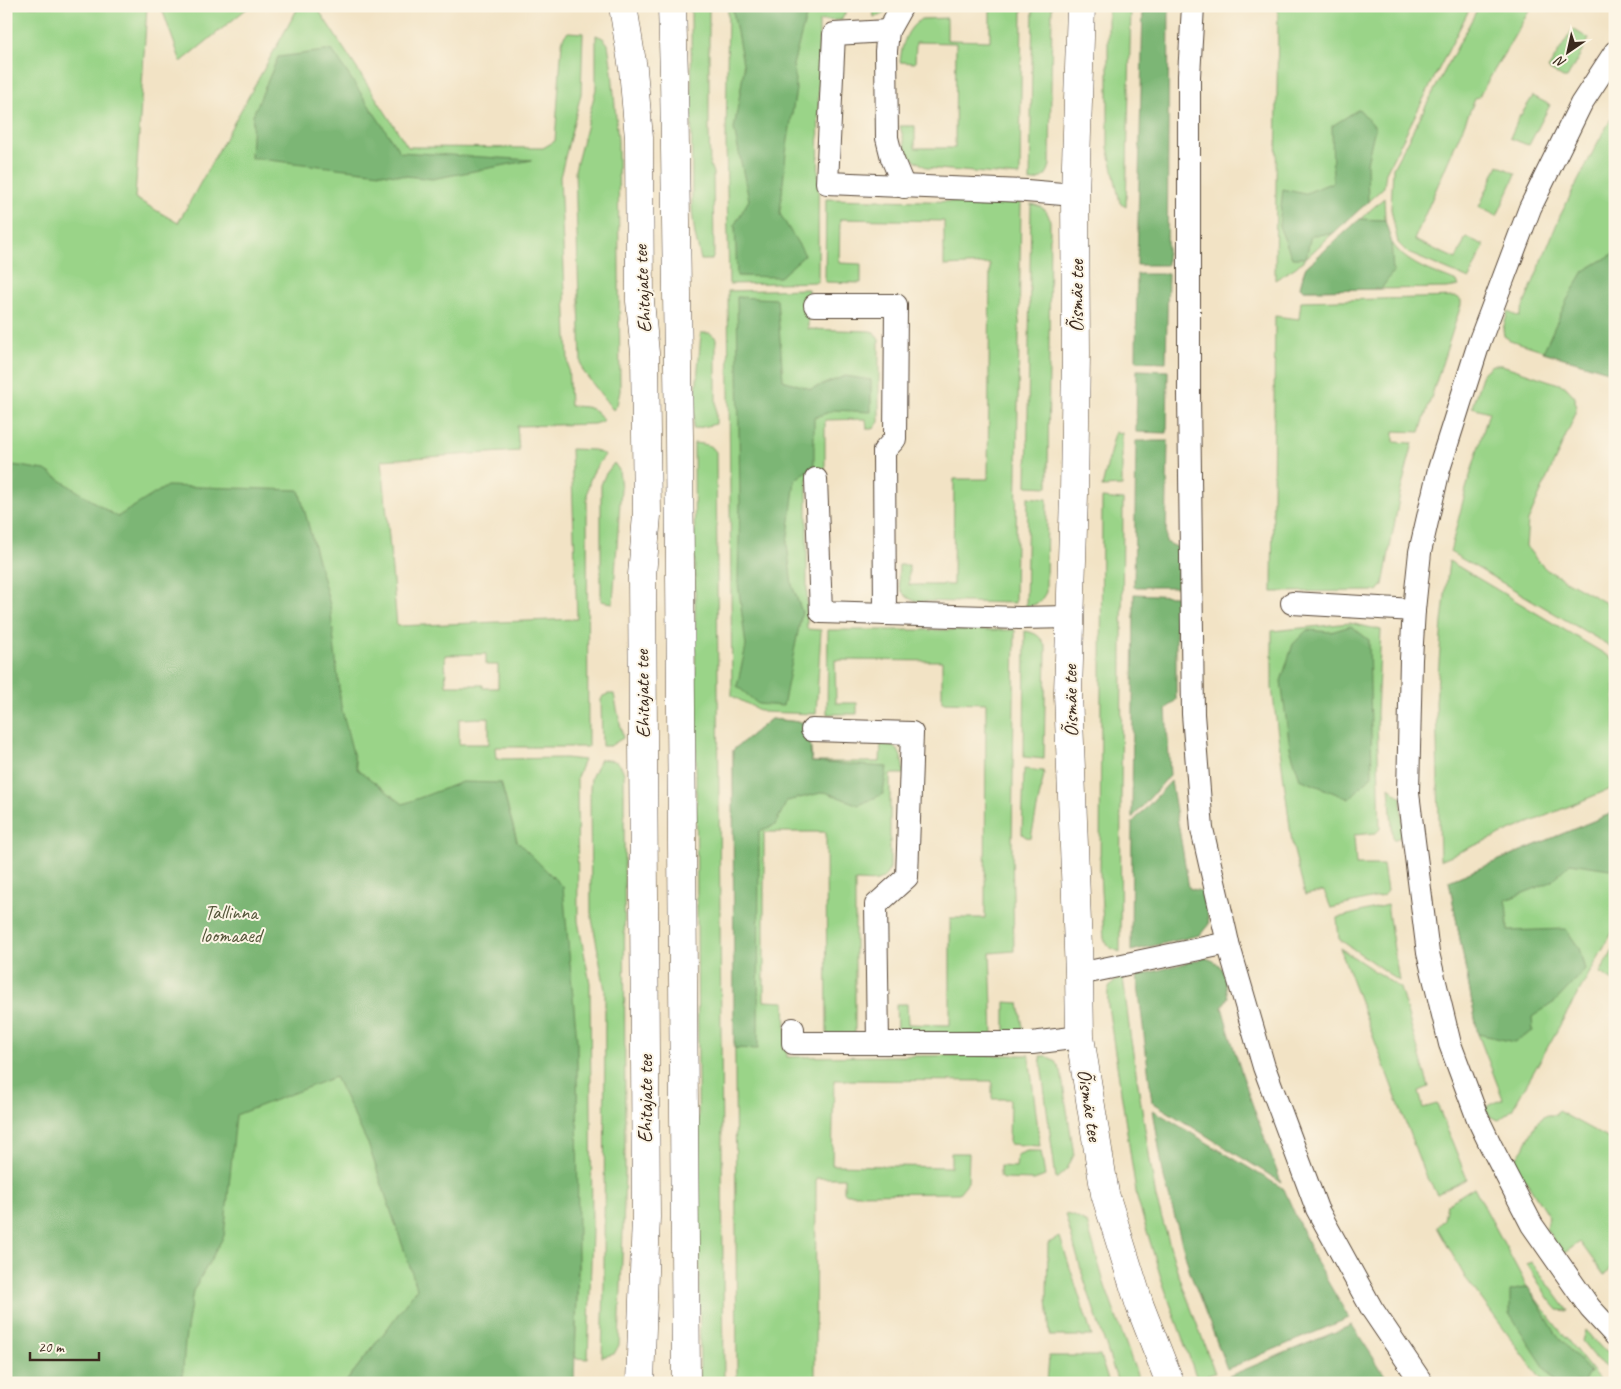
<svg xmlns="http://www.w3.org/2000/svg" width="1621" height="1389" font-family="Caveat,sans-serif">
<rect width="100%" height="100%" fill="#fcf5e5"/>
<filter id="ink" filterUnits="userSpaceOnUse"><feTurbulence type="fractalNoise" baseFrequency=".02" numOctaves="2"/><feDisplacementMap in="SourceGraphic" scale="10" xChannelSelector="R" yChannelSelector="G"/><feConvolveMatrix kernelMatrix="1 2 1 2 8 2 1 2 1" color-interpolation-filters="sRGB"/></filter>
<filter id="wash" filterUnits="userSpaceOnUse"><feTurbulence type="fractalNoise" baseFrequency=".0096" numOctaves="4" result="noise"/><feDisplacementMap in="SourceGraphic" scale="20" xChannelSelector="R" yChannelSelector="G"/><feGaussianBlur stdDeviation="1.12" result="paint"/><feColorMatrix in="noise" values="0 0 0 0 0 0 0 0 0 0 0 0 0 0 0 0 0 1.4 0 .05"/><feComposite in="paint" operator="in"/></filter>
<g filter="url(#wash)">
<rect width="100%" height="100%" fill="#f2e3c5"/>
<g fill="#9ad488" stroke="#6a7f53" fill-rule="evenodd">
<path d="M6 6H147L135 198 178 223 299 6H316L408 147 543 148 555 141 562 42 564 36 568 32 583 33 581 94 560 177 570 406C584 407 596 405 603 421L594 424 517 426 519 451 382 460 397 626 577 619 571 449 594 450 605 455C593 471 588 478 587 498L588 747H495L496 759 565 758 584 760 577 777 578 921 590 983 592 1230 588 1359 575 1358 578 1266 563 887 517 841 501 783 443 1323 387 1329 345 1383H6ZM486 654V665H498V688H483V685H446L445 655ZM489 718V744H459V719Z"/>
<path d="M182 6H250L181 62 162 9Z"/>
<path d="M691 6H709V132L710 165 713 173 714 253 712 260H701L695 235 692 210Z"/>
<path d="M728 6H890L882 15 874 17 873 8 848 9 841 20 819 21 818 282 729 284 726 142Z"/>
<path d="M990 6H1022L1020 176 927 168 912 158 906 149 900 126H915V148H955L956 43 916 42 915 63 900 62C902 44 906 30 921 19L947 18V40L990 41Z"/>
<path d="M1033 6H1052L1050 165C1047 177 1042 180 1030 182Z"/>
<path d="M1108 6H1131L1126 207 1120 203 1108 147Z"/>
<path d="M1278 6H1471L1386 172 1384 187 1296 267 1275 280Z"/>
<path d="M1479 6H1532L1478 98 1476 97 1414 240 1456 259 1466 237 1484 245 1469 279 1408 253 1398 243 1391 209 1393 168Z"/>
<path d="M1573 29 1589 39 1567 78H1563L1548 69Z"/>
<path d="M596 35 603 38 608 44 612 71 618 141 620 391 617 405 613 410 583 371 581 364 575 170 596 89Z"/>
<path d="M1533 96 1550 105 1529 145 1525 144 1510 138 1520 115H1521Z"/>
<path d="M1615 112V251L1613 254 1615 255V373L1510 340 1504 336 1503 329 1508 312 1519 317 1560 216 1598 142Z"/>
<path d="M1498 165 1516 174 1497 216 1479 207Z"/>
<path d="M1384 198C1385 212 1384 228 1391 241 1404 264 1433 272 1457 282L1459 286 1447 288 1304 290 1300 287 1305 268Z"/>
<path d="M826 199 1021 203 1015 603 915 601C897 594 898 582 899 565H909V585H953L954 479H988L990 264 944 266V221L840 219 839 263 861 264V283L825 282Z"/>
<path d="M1031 204C1042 206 1048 210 1050 221L1048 487 1027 486Z"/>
<path d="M808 289V329L870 331 874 332 879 340V422L873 429H867L866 419 825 420V477L807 478V629L821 630 816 714 763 712 732 696 728 291Z"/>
<path d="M1457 297 1461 300V305L1420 432 1394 431V442L1413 443 1400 494 1383 585 1378 591 1272 592 1275 316 1299 319 1301 301Z"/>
<path d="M701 333H710L716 338V424L693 429Z"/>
<path d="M1492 365H1502L1565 386 1575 397 1576 413 1528 521 1526 546 1536 559 1547 570 1615 608V649L1450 552 1466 489 1489 412 1472 407 1483 373Z"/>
<path d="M1115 432 1122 433V486L1102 487Z"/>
<path d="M694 443C703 444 711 444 716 452L724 1383H700Z"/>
<path d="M614 463 619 470 621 488 613 603 601 601V485L605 475Z"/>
<path d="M1028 497 1047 499 1046 592C1041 602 1036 605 1026 607Z"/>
<path d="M1102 498 1123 500 1120 952 1109 947 1104 939 1100 874Z"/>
<path d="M1449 561 1615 660V787L1440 860 1436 703 1442 622Z"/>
<path d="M1350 623 1381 630 1377 713 1380 829 1376 833 1354 835 1356 865H1383L1387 891 1383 896 1331 908 1324 891 1305 895 1292 843 1272 688V631Z"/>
<path d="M828 630H1015L1012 846 1014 951 990 953 993 1036 897 1033 896 1004H907L908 1024 950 1025V918H985L986 703 942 702V661L835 660 836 703H857V714H827Z"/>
<path d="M1025 631C1037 633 1041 637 1046 647L1044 759 1024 757Z"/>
<path d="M608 694H614L623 738 610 746H602L601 700 603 696Z"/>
<path d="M771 719 809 723 812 762H880L881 742C901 745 902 757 904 774H890V868C882 886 871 881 855 881V1034L827 1035 826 832H764V1001L785 1002 787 1057 1029 1055 1040 1146 1009 1144 1010 1099H992V1081L834 1080 832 1165 951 1167V1153H969L968 1182 959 1193 846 1194 844 1191V1178H816L815 1383H737L733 750Z"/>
<path d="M600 759C614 761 620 759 624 774L625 1171 619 1345 614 1354 602 1357 604 1285 605 990 591 913 590 789 591 778Z"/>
<path d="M1024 769 1043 771 1044 774 1031 838 1026 837 1022 834Z"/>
<path d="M1389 787 1401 797 1403 836 1393 840Z"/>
<path d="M1615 812V928L1512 1110 1499 1120C1491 1118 1488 1115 1484 1108L1503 1099 1478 1034 1449 881Z"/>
<path d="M1387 905 1399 981 1339 939 1337 918Z"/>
<path d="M1615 947V982L1600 973Z"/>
<path d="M1340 948 1400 988 1429 1087 1419 1091 1423 1108 1437 1104 1467 1179 1437 1194 1425 1175Z"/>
<path d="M1123 977 1130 1034 1156 1198 1178 1273 1215 1373 1197 1379 1161 1278 1137 1198 1108 1006C1107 989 1107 985 1123 977Z"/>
<path d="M1005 1002 1019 1003 1024 1034 1005 1035Z"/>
<path d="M1046 1056 1054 1060 1061 1071 1074 1155 1067 1169 1056 1179 1040 1056Z"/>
<path d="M1558 1111 1615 1142V1262L1607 1274 1604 1275 1580 1242 1563 1254 1546 1229 1549 1217 1525 1179 1517 1182 1510 1167 1526 1144 1537 1122 1547 1115H1556Z"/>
<path d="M1027 1151H1041L1045 1176 1034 1180 1003 1179 1000 1177V1166L1016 1167 1017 1155Z"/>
<path d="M1474 1187 1526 1285 1553 1322 1598 1378 1600 1383H1544L1465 1277 1437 1227 1444 1219 1447 1204Z"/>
<path d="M1065 1214 1074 1216 1087 1223 1105 1286 1140 1383H1118L1082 1273Z"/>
<path d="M1060 1237 1092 1336H1050L1047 1299 1048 1243Z"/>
<path d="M1532 1262 1568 1311 1558 1310 1548 1298 1527 1264Z"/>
<path d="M1585 1330 1605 1352 1615 1351V1373L1598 1361 1582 1341Z"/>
<path d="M1049 1356H1100L1109 1383H1047Z"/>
</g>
<g fill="#7bb674" stroke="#5b7049">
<path d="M732 6H842L807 13 793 65 796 89 786 153 780 214 805 255 780 277 737 276 735 224 749 200 734 129 744 69Z"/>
<path d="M1143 6H1169L1167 265H1137Z"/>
<path d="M332 50 400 152 532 160 432 179 251 158 253 115 278 57Z"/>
<path d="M1359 109 1375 127 1367 163 1368 202 1332 234 1311 235 1306 258H1292L1279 226 1283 189 1304 194 1333 182 1332 126Z"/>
<path d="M1360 219 1385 220 1391 240 1393 272 1381 289 1304 290 1300 287 1305 268Z"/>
<path d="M1613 254 1615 255V373L1543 352 1567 300 1584 271Z"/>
<path d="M1137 274H1168L1166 362 1136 361Z"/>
<path d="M737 297 777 299 783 380 811 389 845 376 871 380V412L834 410 814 418V465L795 480 787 544 792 585 802 612 783 706 758 704 737 686 746 646 738 583 740 502Z"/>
<path d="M1137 370 1168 371 1167 433 1136 432Z"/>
<path d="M1136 441H1168L1166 542 1179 548 1177 587H1134Z"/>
<path d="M6 464 45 470 117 517 167 486 299 490 330 605 341 706 357 769 403 804 462 782 501 783 517 841 563 887 577 1041 578 1266 574 1383H345L387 1329 417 1288 368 1144 335 1077 236 1115 224 1236 193 1291 185 1341 182 1383H6Z"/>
<path d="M1134 594 1176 596V700L1166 709 1170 775 1132 818Z"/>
<path d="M1351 626 1369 640 1372 776 1349 799 1300 779 1290 748 1281 681 1293 644 1307 630 1331 632Z"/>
<path d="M771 719 809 723 811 762 887 767 883 794 859 805 825 792 787 801 775 825 759 831 758 1049 734 1048 733 750Z"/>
<path d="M1171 781 1189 888 1204 892 1209 924 1200 935 1131 951 1132 823Z"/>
<path d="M1615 812V868L1610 869 1570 863 1551 882 1506 900 1508 931 1566 929 1579 948 1585 970 1556 1001 1532 1017 1533 1031 1514 1042 1478 1034 1449 881Z"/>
<path d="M1205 958C1227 963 1224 978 1228 997L1222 1007C1238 1067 1259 1124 1281 1182L1152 1102 1137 976Z"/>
<path d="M1153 1110 1284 1189 1314 1258 1349 1318 1227 1369 1190 1272 1164 1178Z"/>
<path d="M1528 1287 1558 1337 1590 1372 1583 1383H1555L1510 1315V1291Z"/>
<path d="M1352 1325 1390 1383H1232L1229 1376Z"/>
</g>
</g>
<g filter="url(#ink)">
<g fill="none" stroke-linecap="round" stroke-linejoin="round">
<g stroke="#564637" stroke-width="24">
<g id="minor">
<path d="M902 6 888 31 886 51 887 138 892 158 904 187"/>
<path d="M1193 6 1189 76V395L1193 714 1202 829 1228 943 1264 1067 1317 1209 1372 1309 1422 1383"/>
<path d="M888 31 834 34 827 183 1026 191 1075 195"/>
<path d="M1615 52 1581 104 1530 208 1479 343 1439 469 1420 552 1414 610 1411 659 1408 793 1428 953 1450 1044 1478 1119 1491 1146 1532 1225 1590 1308 1615 1335"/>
<path d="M815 305H896L895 439 884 451 885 614"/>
<path d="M816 479 821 612 1020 618 1070 617"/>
<path d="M1292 603 1414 610"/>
<path d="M812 730 912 733 907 877 876 905 878 1042"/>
<path d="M1079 974 1228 943"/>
<path d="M793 1029V1043H1032L1080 1037"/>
</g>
</g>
<g stroke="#564637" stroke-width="29">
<path id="secondary" d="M1081 6 1075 195 1076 353 1074 494 1068 693 1079 974 1080 1037 1105 1194 1140 1306 1170 1383"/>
</g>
<g stroke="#564637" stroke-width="29">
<g id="primary">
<path d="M623 6 633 69 639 138 640 301 645 353 647 515 642 575 646 1217 640 1383"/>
<path d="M672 6 674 76 679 437 686 1383"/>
</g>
</g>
<use href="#minor" stroke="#fff" stroke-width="22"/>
<use href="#secondary" stroke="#fff" stroke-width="28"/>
<use href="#primary" stroke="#fff" stroke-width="28"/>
</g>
</g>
<g text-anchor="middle" stroke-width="4" stroke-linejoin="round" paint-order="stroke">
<g font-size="20" fill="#3b2a1e" stroke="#fcf5e5">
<text transform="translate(642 289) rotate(-93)" y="7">Ehitajate tee</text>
<text transform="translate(1076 296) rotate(-90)" y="7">Õismäe tee</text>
<text transform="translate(642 694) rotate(-91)" y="7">Ehitajate tee</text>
<text transform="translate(1070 701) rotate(-91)" y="7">Õismäe tee</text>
<text transform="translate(645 1099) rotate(-90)" y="7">Ehitajate tee</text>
<text transform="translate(1090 1105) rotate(81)" y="7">Õismäe tee</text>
</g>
<g font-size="20" fill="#535438" stroke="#fcf5e5">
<text x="231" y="919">Tallinna<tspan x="231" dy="23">loomaaed</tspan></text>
</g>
</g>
<rect width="1621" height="1389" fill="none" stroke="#fcf5e5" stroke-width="25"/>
<g transform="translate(1568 52) rotate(214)" stroke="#fcf5e5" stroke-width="4" paint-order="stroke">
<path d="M0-4L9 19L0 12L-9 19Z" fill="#3b2a1e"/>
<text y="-8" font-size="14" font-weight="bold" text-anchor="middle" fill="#3b2a1e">N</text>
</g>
<path d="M30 1352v8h69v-8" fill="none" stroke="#3b2a1e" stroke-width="2.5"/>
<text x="38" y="1352" font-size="15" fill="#3b2a1e" stroke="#fcf5e5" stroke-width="4" paint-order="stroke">20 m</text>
</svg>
